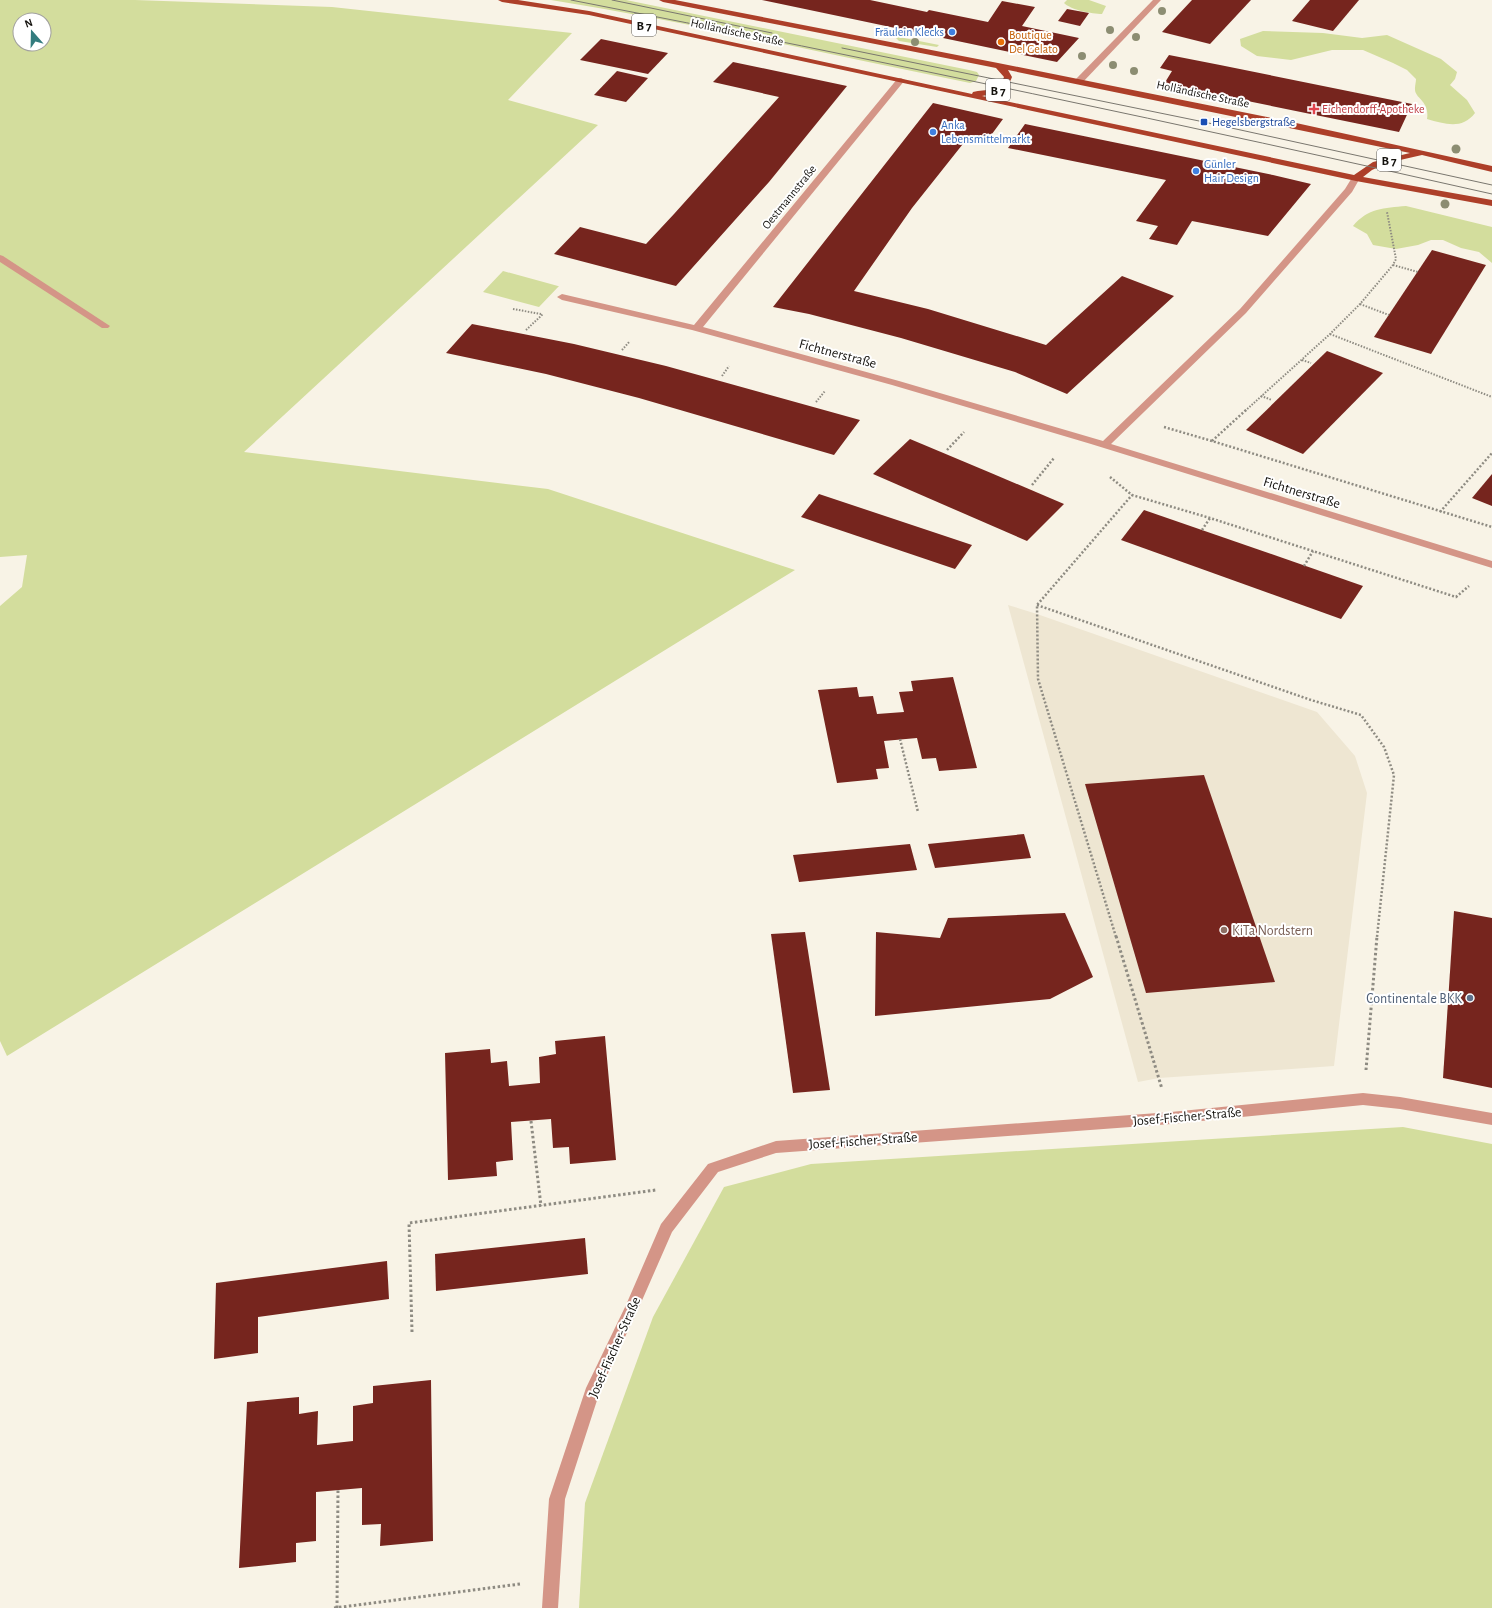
<svg xmlns="http://www.w3.org/2000/svg" width="1492" height="1608" font-family="'Alegreya Sans',sans-serif">
<rect width="100%" height="100%" fill="#f8f3e6"/>
<path fill="#eee6d2" d="M1008 605 1037 614 1317 712 1355 756 1367 793 1334 1066 1159 1078 1138 1082Z"/>
<g fill="#d3dd9d" fill-rule="evenodd">
<path d="M0 0H135L332 7 572 33 508 100 598 125 244 452 548 489 795 570 7 1056 0 1041V606L22 587 27 555 0 557ZM20 20H44V44H20Z"/>
<path d="M551 0H626L969 70 977 72 979 75 976 81 970 83C830 55 691 22 551 0Z"/>
<path d="M1067 0H1089L1106 6 1102 14C1092 14 1071 10 1064 3Z"/>
<path d="M1263 31 1323 33 1362 38 1387 35 1441 59 1457 72 1455 79 1450 85 1467 100 1475 113C1462 130 1445 124 1427 119 1430 100 1414 99 1415 88 1415 85 1416 82 1416 79L1407 70 1393 63 1363 50H1332L1291 60 1257 56 1241 46 1240 39Z"/>
<path d="M894 36 939 45 937 47 899 41Z"/>
<path d="M1406 206 1492 227V263L1479 252 1461 248 1443 240H1431L1418 245 1396 249 1373 245 1367 234 1353 226C1368 208 1384 208 1406 206Z"/>
<path d="M503 271 558 286H559L539 307 483 292Z"/>
<path d="M1403 1127 1492 1144V1608H579L585 1503 653 1317 724 1187 811 1164Z"/>
</g>
<g fill="#76251e">
<path d="M762 0H870L927 12 929 10 988 22 1002 1 1035 7 1022 26 1079 38 1057 62Z"/>
<path d="M1192 0H1251L1210 44 1162 32Z"/>
<path d="M1310 0H1359L1333 31 1292 21Z"/>
<path d="M1067 9 1089 13 1080 26 1058 21Z"/>
<path d="M601 39 668 53 648 74 580 60Z"/>
<path d="M1169 55 1220 65 1412 104 1399 132 1164 84 1172 71 1160 68Z"/>
<path d="M733 62 847 86 769 182 676 286 554 254 580 227 646 244 674 214 779 97 713 82Z"/>
<path d="M617 71 648 78 626 102 594 95Z"/>
<path d="M933 103 1003 119 989 138 970 135 912 208 854 291 928 309 1046 345 1122 276 1174 296 1067 394 1015 372 901 338 809 314 773 307Z"/>
<path d="M1025 124 1273 175 1311 184 1268 236 1192 221 1177 245 1149 239 1158 226 1136 221 1166 180 1008 148Z"/>
<path d="M1432 250 1486 265 1431 354 1374 337Z"/>
<path d="M472 324 574 344 666 366 860 420 834 455 639 398 546 374 446 353Z"/>
<path d="M1327 351 1383 373 1303 454 1246 430Z"/>
<path d="M910 439 991 473 1064 504 1027 541 873 474Z"/>
<path d="M1492 474V506L1472 498Z"/>
<path d="M819 494 972 545 955 569 801 517Z"/>
<path d="M1144 510 1251 547 1363 586 1341 619 1121 540Z"/>
<path d="M953 677 977 768 939 771 936 758 922 759 917 738 884 741 889 768 876 769 878 779 837 783 818 690 857 687 859 697 873 696 877 714 904 712 899 692 913 691 911 681Z"/>
<path d="M1204 775 1275 982 1146 993 1085 784Z"/>
<path d="M1024 834 1031 858 935 868 928 844Z"/>
<path d="M910 844 917 870 799 882 793 855Z"/>
<path d="M1454 911 1492 918V1088L1443 1078Z"/>
<path d="M1065 913 1093 977 1050 999 875 1016 876 932 940 938 948 918Z"/>
<path d="M805 932 830 1090 793 1093 771 934Z"/>
<path d="M605 1036 616 1160 570 1164 569 1147 553 1148 551 1119 511 1122 513 1160 496 1162 497 1176 448 1180 445 1053 490 1049 491 1063 507 1061 509 1086 540 1083 539 1057 556 1054 555 1041Z"/>
<path d="M585 1238 588 1274 436 1291 435 1254Z"/>
<path d="M387 1261 389 1299 258 1317V1353L214 1359 216 1283Z"/>
<path d="M431 1380 433 1541 380 1546 381 1524 362 1525V1488L316 1492V1541L296 1543V1562L239 1568 247 1402 299 1397V1414L318 1411 317 1445 353 1441V1406L373 1403V1386Z"/>
</g>
<g fill="none" stroke-linecap="round" stroke-linejoin="round">
<g stroke="#8e8b82" stroke-width="2" stroke-dasharray="1.5 1.5" stroke-linecap="butt">
<path d="M1393 265 1418 272"/>
<path d="M1360 304 1389 315"/>
<path d="M513 309 541 314"/>
<path d="M526 330 543 314"/>
<path d="M1330 334 1492 397"/>
<path d="M622 350 630 341"/>
<path d="M1302 360 1311 363"/>
<path d="M722 376 729 366"/>
<path d="M1261 396 1272 400"/>
<path d="M816 402 825 391"/>
<path d="M1245 411 1330 334 1360 304 1393 265 1396 259 1387 212"/>
</g>
<g stroke="#8e8b82" stroke-width="2.5" stroke-dasharray="2 2" stroke-linecap="butt">
<path d="M1246 410 1212 441 1492 527"/>
<path d="M1164 427 1212 441"/>
<path d="M947 450 964 432"/>
<path d="M1110 477 1132 495 1210 518 1456 597 1469 586"/>
<path d="M1032 485 1054 458"/>
<path d="M1440 512 1492 453"/>
<path d="M1202 530 1210 518"/>
<path d="M1304 566 1313 551"/>
<path d="M1037 605 1311 700 1361 715 1384 747 1394 775 1377 937"/>
<path d="M900 739 918 812"/>
<path d="M1116 937 1038 679 1037 605 1132 495"/>
</g>
<g stroke="#8e8b82" stroke-width="3" stroke-dasharray="2.5 2.5" stroke-linecap="butt">
<path d="M1116 936 1162 1089"/>
<path d="M1366 1070 1377 936"/>
<path d="M531 1121 541 1206"/>
<path d="M412 1332 409 1223 656 1190"/>
<path d="M334 1608 520 1584"/>
<path d="M337 1608 338 1490"/>
</g>
<path fill="#d49587" fill-rule="evenodd" d="M0 255 3 256 110 326 108 328H102L0 262Z"/>
<g fill="#d49587" fill-rule="evenodd">
<path d="M1153 0H1161L1082 83H1076V79Z"/>
<path d="M898 78H901L905 80 703 327 899 381 1103 441 1240 309 1345 189 1353 176H1359L1360 178 1352 192 1246 313 1111 444 1492 561V568L1091 444 892 385 692 330 562 300 557 297 562 294 694 325Z"/>
<path d="M1363 1093 1400 1097 1492 1113V1125L1400 1109 1363 1105 1171 1124 776 1153 718 1172 672 1232 640 1305 601 1388 565 1499 558 1608H542L549 1499 586 1388 626 1305 661 1224 708 1164 776 1141 1171 1112Z"/>
</g>
<path fill="#ad3f29" fill-rule="evenodd" d="M498 0H518L589 11 972 94 973 92C986 89 999 92 1004 77L996 68 663 2 659 0H675L998 63 1287 121 1492 166V172L1422 155 1387 163 1372 170 1363 177 1492 200V206L1356 181 589 15 502 2ZM1008 70 1410 153 1373 162 1354 175 982 96C996 94 1007 91 1012 77Z"/>
<g stroke="#7a776f" stroke-width="1">
<path d="M571 0C879 60 1186 125 1492 194"/>
<path d="M612 0 772 33"/>
<path d="M842 48 1204 122 1492 185"/>
</g>
</g>
<g fill="#8c8d72">
<circle cx="1162" cy="11" r="4"/>
<circle cx="1110" cy="30" r="4"/>
<circle cx="1136" cy="37" r="4"/>
<circle cx="915" cy="42" r="4"/>
<circle cx="1082" cy="56" r="4"/>
<circle cx="1113" cy="65" r="4"/>
<circle cx="1134" cy="71" r="4"/>
<circle cx="1456" cy="149" r="4.5"/>
<circle cx="1445" cy="204" r="4.5"/>
</g>
<g fill="#3f7fe0" stroke="#fff" stroke-width="1.5">
<circle cx="952" cy="32" r="4"/>
<circle cx="933" cy="132" r="4"/>
<circle cx="1196" cy="171" r="4"/>
</g>
<circle fill="#e8710a" stroke="#fff" stroke-width="1.5" cx="1001" cy="42" r="4"/>
<path fill="#e0444e" stroke="#fff" stroke-width="1.5" d="M1312 103h4v4h4v4h-4v4h-4v-4h-4v-4h4z"/>
<rect fill="#1a4fb4" stroke="#fff" stroke-width="1.5" x="1200" y="118" width="8" height="8" rx="2"/>
<circle fill="#8d6e63" stroke="#fff" stroke-width="1.5" cx="1224" cy="930" r="4"/>
<circle fill="#5c6f8a" stroke="#fff" stroke-width="1.5" cx="1470" cy="998" r="4"/>
<g text-anchor="middle" stroke-width="4" stroke-linejoin="round" paint-order="stroke">
<g font-size="12" fill="#14120e" stroke="#fff">
<text transform="translate(737 32) rotate(12)" y="4">Holländische Straße</text>
<text transform="translate(1203 94) rotate(12)" y="4">Holländische Straße</text>
<text transform="translate(789 197) rotate(-51)" y="4">Oestmannstraße</text>
</g>
<g font-size="12" fill="#366cbe" stroke="#fff" text-anchor="start">
<text x="944" y="36" text-anchor="end">Fräulein Klecks</text>
<text x="941" y="129">Anka<tspan x="941" dy="14">Lebensmittelmarkt</tspan></text>
<text x="1204" y="168">Günler<tspan x="1204" dy="14">Hair Design</tspan></text>
</g>
<g font-size="12" fill="#c56008" stroke="#fff" text-anchor="start">
<text x="1009" y="39">Boutique<tspan x="1009" dy="14">Del Gelato</tspan></text>
</g>
<g font-size="12" fill="#be3a42" stroke="#fff" text-anchor="start">
<text x="1322" y="113">Eichendorff-Apotheke</text>
</g>
<g font-size="12" fill="#164399" stroke="#fff" text-anchor="start">
<text x="1212" y="126">Hegelsbergstraße</text>
</g>
<g fill="#fff" stroke="#5a5956" stroke-width="1">
<rect x="632" y="14" width="24" height="22" rx="3"/>
<rect x="986" y="79" width="24" height="22" rx="3"/>
<rect x="1377" y="149" width="24" height="22" rx="3"/>
</g>
<g font-size="13" font-weight="bold" fill="#14120e">
<text x="644" y="30">B 7</text>
<text x="998" y="95">B 7</text>
<text x="1389" y="165">B 7</text>
</g>
<g font-size="14" fill="#14120e" stroke="#fff">
<text transform="translate(838 353) rotate(15)" y="5">Fichtnerstraße</text>
<text transform="translate(1302 492) rotate(17)" y="5">Fichtnerstraße</text>
<text transform="translate(1187 1116) rotate(-5)" y="5">Josef-Fischer-Straße</text>
<text transform="translate(863 1140) rotate(-4)" y="5">Josef-Fischer-Straße</text>
<text transform="translate(614 1347) rotate(-66)" y="5">Josef-Fischer-Straße</text>
</g>
<g font-size="14" fill="#785e54" stroke="#fff" text-anchor="start">
<text x="1232" y="935">KiTa Nordstern</text>
</g>
<g font-size="14" fill="#4e5e75" stroke="#fff" text-anchor="end">
<text x="1462" y="1003">Continentale BKK</text>
</g>
</g>
<g transform="translate(32 32) rotate(340)"><circle r="19" fill="#ffffff" stroke="#a1a09f"/>
<path d="M0-3L7 15L0 10L-7 15Z" fill="#337c7e"/>
<text y="-6" font-size="11" font-weight="bold" text-anchor="middle" fill="#14120e">N</text>
</g>
</svg>
